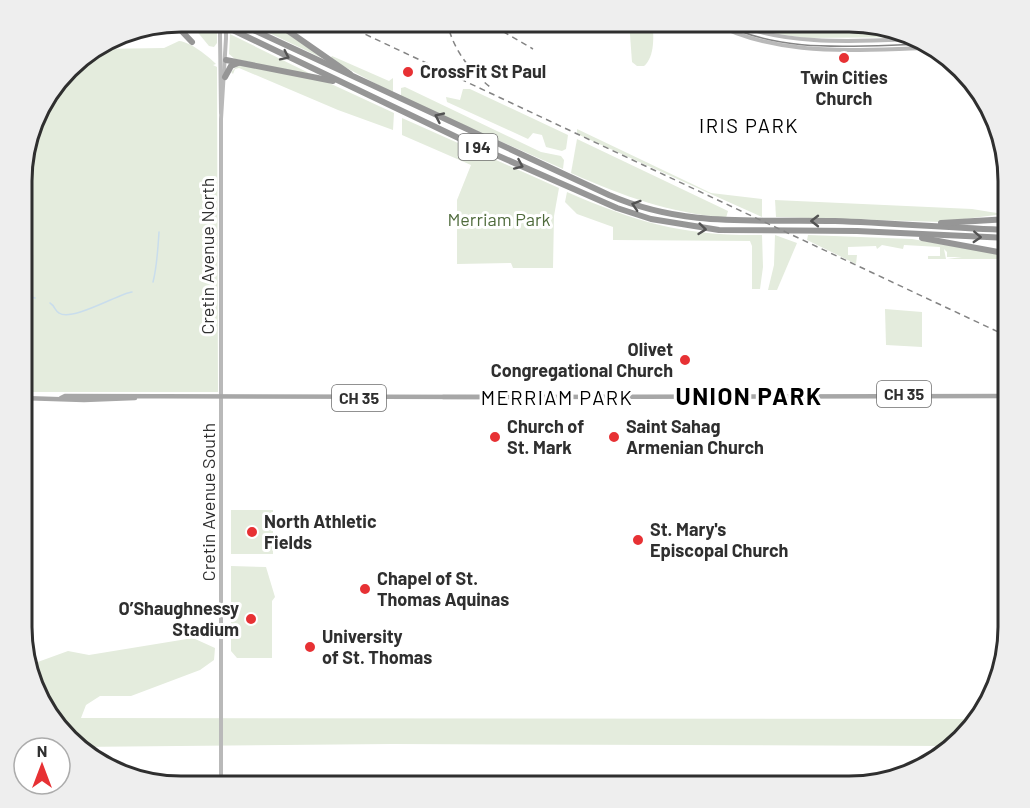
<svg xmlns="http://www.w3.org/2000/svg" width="1030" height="808" font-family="Barlow,sans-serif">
<rect width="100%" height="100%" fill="#fff"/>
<g fill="#e4ecdd">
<path d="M202 21 217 28V43L214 47 209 46 195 29 182 30 175 22Z"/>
<path d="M244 21H269L324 59Z"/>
<path d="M629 21H652C654 34 655 57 644 66H637L632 62Z"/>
<path d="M768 23H868L916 37 805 38 765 32Z"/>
<path d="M230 34 236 37 313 75 235 59 229 54Z"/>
<path d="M179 41C191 42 209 57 216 64L213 65 217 67 218 392H22V159L42 101 76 60 96 49 164 48Z"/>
<path d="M332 56 389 81 393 78V93L330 59Z"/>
<path d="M238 65 300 74 327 82 394 113 393 130 338 110 239 68 235 69 233 74 231 72Z"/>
<path d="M405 87 541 152 561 156 564 160 563 169 401 97V88Z"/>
<path d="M463 89H470L568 135 566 149 562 151 546 147 542 135 533 133 528 139 447 102 446 97 460 100Z"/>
<path d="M402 118 559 188 554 216 553 268H513L511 263 457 264V200L471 165 402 135Z"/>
<path d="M577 129 711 193 762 199V217L577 134Z"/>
<path d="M577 139 728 211 726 218C667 212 625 197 571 173Z"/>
<path d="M567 192C638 223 684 236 762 235L763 267 760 289H752V246L750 241 613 240V227L577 214 565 202Z"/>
<path d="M775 200 972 209 1003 214 942 222 776 217Z"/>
<path d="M775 235 797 243 777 290H768L774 265Z"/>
<path d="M808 235 912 239 1009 256V259H947L962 257H947V252L944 249 946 259H928V256H940V247L904 245 903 249 882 245 877 249 876 246 848 247V255H857L856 264 807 240Z"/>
<path d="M885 309 922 312V347L886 345Z"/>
<rect x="231" y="510" width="42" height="44"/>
<path d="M231 566 266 567 275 597 272 601V658H237L231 651Z"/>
<path d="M193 638 215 648 214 660 200 670 131 696H100L86 705 81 718 978 719 969 733 951 746 392 744 75 747 38 698 27 660 35 663 68 651 89 655Z"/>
</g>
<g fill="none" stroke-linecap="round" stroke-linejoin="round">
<g stroke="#c9ddec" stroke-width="1.5">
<path d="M153 282C157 267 158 248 159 232"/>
<path d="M28 296 35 298"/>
<path d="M50 303C55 306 55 311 59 313 72 322 120 293 132 292"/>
</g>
<g stroke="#b9b9b9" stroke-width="4">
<path d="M710 21C778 59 859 49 935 48"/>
<path d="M730 21C782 47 863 41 920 39"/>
<path d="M220 35 221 113"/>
<path d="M221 787V119L226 38"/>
</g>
<g stroke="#a7a7a7" stroke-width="4.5">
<path d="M443 397 1009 396"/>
<path d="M22 398 84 400 135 398"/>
<path d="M61 398 65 396 507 397"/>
</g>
<g stroke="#969696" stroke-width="6">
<path d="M214 21 469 143 617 208 651 219 719 230 857 231 1009 238"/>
<path d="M234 21 609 195C685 228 755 219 835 221 893 223 951 228 1009 230"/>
<path d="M274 21 350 74"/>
<path d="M173 22 192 42"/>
<path d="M226 60 333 81"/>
<path d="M225 77 231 66 238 63"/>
<path d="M941 223 1009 219"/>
<path d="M922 238 1009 254"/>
</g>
<path stroke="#848484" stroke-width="1.5" d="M718 21C781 56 859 45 929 44"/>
<g stroke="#848484" stroke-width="1.5" stroke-dasharray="6 4.5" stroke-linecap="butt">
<path d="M337 21 1009 337"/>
<path d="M447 21C452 48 469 70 490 87"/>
<path d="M485 21 533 49"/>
<path d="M352 25H368L387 21"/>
</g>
<g stroke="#b9b9b9" stroke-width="4">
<path d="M220 21V35"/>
<path d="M226 21V38"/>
</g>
</g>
<defs><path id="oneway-chevron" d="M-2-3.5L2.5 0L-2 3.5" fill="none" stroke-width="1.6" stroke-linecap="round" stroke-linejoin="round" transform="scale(1.5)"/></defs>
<g stroke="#535353">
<use href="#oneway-chevron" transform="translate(285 56) rotate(26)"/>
<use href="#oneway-chevron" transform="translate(439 117) rotate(-155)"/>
<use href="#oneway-chevron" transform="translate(519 165) rotate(24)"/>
<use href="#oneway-chevron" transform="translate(636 205) rotate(-162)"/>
<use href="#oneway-chevron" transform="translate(815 221) rotate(-180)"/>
<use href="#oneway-chevron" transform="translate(702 229) rotate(6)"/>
<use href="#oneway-chevron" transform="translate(977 237) rotate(3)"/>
</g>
<g fill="#e73134" stroke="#fff" stroke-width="2">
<circle cx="844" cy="58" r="6"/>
<circle cx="408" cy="72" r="6"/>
<circle cx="685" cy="360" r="6"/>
<circle cx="495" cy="437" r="6"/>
<circle cx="614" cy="437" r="6"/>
<circle cx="252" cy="532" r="6"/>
<circle cx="638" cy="540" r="6"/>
<circle cx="365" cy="589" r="6"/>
<circle cx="251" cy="619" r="6"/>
<circle cx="310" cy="647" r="6"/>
</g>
<g text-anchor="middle" stroke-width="6" stroke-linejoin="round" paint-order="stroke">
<g fill="#fff" stroke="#6d6d6d" stroke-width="1.5">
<rect x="458.5" y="134" width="39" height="26" rx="4.5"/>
<rect x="877" y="381" width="54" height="26" rx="4.5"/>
<rect x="332" y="385" width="54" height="26" rx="4.5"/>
</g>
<g font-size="16" font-weight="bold" fill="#2f2f2f">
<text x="478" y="153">I 94</text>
<text x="904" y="400">CH 35</text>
<text x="359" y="404">CH 35</text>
</g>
<g font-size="18" font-weight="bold" fill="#2f2f2f" stroke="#fff" text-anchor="start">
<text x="420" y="78">CrossFit St Paul</text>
<text x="844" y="84" text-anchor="middle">Twin Cities<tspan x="844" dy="21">Church</tspan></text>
<text x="673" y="356" text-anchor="end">Olivet<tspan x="673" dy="21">Congregational Church</tspan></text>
<text x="507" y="433">Church of<tspan x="507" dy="21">St. Mark</tspan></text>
<text x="626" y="433">Saint Sahag<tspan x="626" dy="21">Armenian Church</tspan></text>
<text x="264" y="528">North Athletic<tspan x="264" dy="21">Fields</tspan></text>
<text x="650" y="536">St. Mary's<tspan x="650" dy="21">Episcopal Church</tspan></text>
<text x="377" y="585">Chapel of St.<tspan x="377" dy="21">Thomas Aquinas</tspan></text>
<text x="239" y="615" text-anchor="end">O’Shaughnessy<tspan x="239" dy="21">Stadium</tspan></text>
<text x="322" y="643">University<tspan x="322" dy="21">of St. Thomas</tspan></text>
</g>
<g font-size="18" fill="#4f6b3c" stroke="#fff">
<text x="499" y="226">Merriam Park</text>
</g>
<g font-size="18" fill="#2f2f2f" stroke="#fff">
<text transform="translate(208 256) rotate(-90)" y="6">Cretin Avenue North</text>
<text transform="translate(209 502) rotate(-90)" y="6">Cretin Avenue South</text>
</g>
<g font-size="20" letter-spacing="1.5" fill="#000" stroke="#fff">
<text x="749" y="133">IRIS PARK</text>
<text x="557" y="405">MERRIAM PARK</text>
</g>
<g font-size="24" font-weight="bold" letter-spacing="1.5" fill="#000" stroke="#fff">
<text x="749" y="405">UNION PARK</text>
</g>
</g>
<path d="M0 0H1030V808H0ZM181 32H849A149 149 0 0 1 998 181V627A149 149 0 0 1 849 776H181A149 149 0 0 1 32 627V181A149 149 0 0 1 181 32Z" fill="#eee" fill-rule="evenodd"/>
<path fill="none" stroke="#2f2f2f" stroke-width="3" d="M181 32H849A149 149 0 0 1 998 181V627A149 149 0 0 1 849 776H181A149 149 0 0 1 32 627V181A149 149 0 0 1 181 32Z"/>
<g transform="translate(42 766)"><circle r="28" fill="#ffffff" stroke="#acacac" stroke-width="1.5"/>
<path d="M0-4.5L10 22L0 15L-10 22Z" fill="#e73134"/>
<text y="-9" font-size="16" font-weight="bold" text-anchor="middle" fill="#2f2f2f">N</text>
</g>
</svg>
